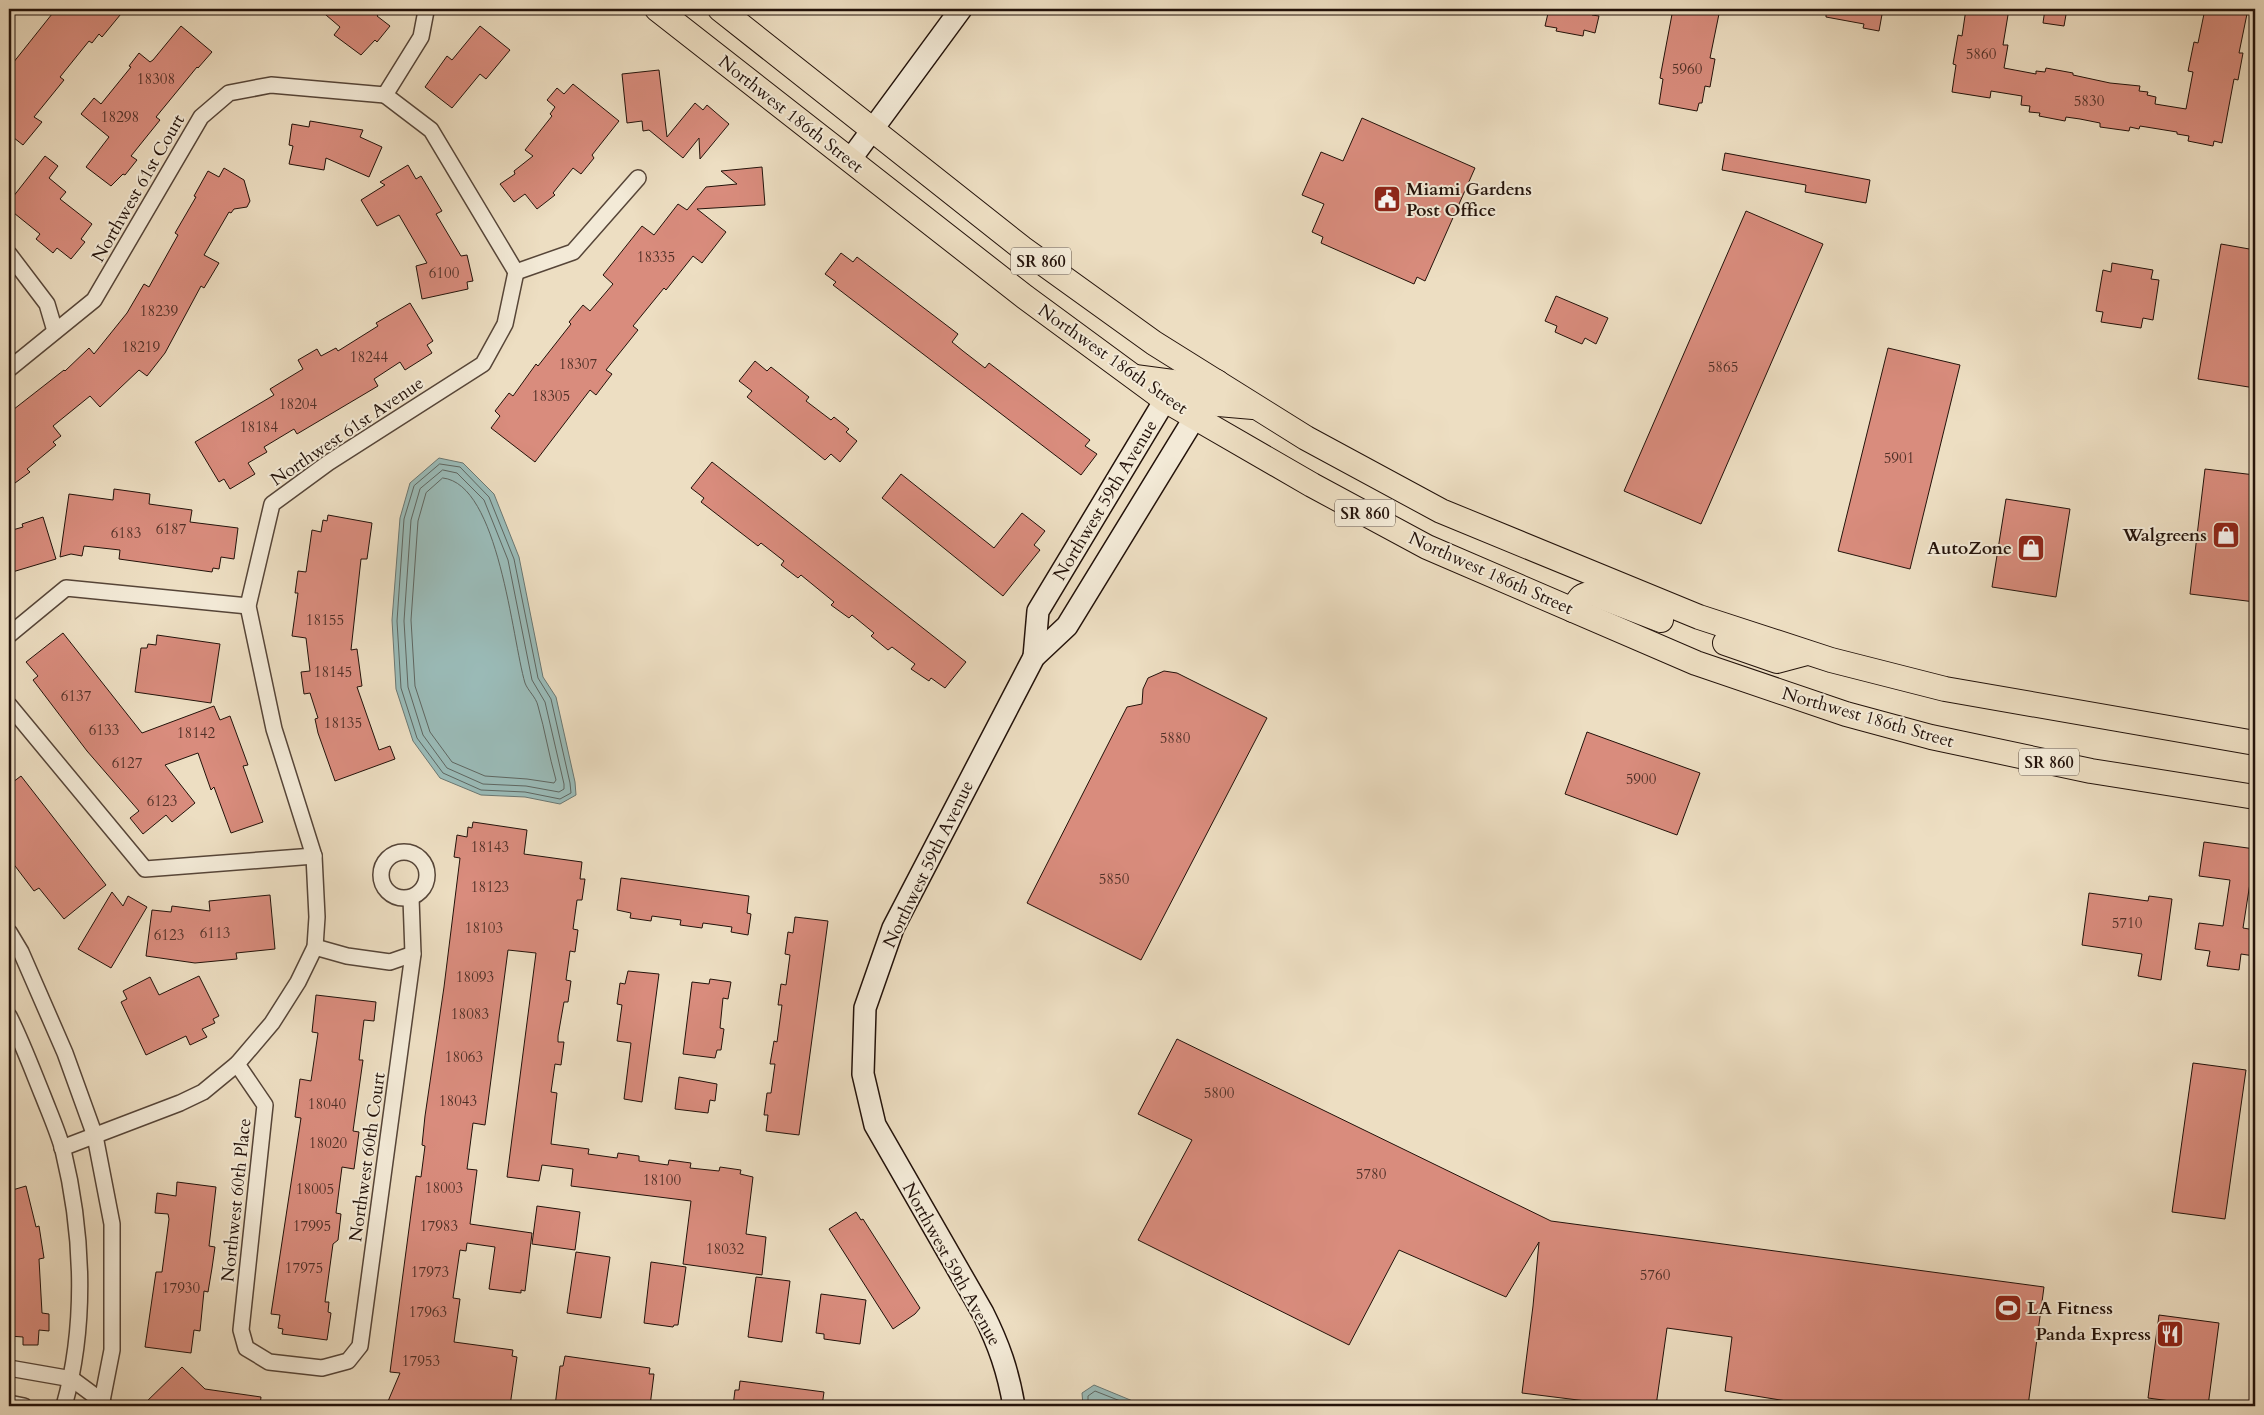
<svg xmlns="http://www.w3.org/2000/svg" width="2264" height="1415" font-family="Cardo,serif">
<rect width="100%" height="100%" fill="#eddec2"/>
<filter id="stains"><feTurbulence type="fractalNoise" baseFrequency=".004" numOctaves="4"/><feColorMatrix values="0 0 0 0 .2 0 0 0 0 .09 0 0 0 0 .02 0 0 0 .5 -.17"/></filter>
<radialGradient id="worn" r=".72"><stop offset=".6" stop-color="#630" stop-opacity="0"/><stop offset="1" stop-color="#630" stop-opacity=".3"/></radialGradient>
<g fill="#9abbb8" stroke="#6a7772">
<path d="M439 458 463 463 494 494 519 557 543 677 556 697 575 782 576 795 560 804 525 797 481 795 440 778 413 741 396 689 392 620 400 518 410 483Z"/>
<path d="M1094 1385 1140 1404 1145 1406H1083L1082 1393Z"/>
</g>
<g fill="none" stroke-linecap="round" stroke-linejoin="round">
<g stroke="#5e6661" stroke-width="1">
<path d="M440 464 460 467 489 497 514 559 538 678 551 699 570 783 571 793 560 799 525 792 481 790 443 773 417 738 401 688 397 621 404 519 414 486Z"/>
<path d="M443 470 457 473 484 500 508 560 532 680 545 702 564 784V789L559 792 526 786 483 784 447 768 423 735 408 687 404 621 411 520 420 489Z"/>
<path d="M443 478C499 484 512 639 525 683 528 691 536 697 538 706 545 730 549 756 556 780L554 783 527 779 485 776 452 762 430 732 415 686 411 620 418 521 426 493Z"/>
<path d="M1088 1406V1396L1095 1391 1133 1406"/>
</g>
</g>
<g fill="#d98c7d" stroke="#23120a">
<path d="M56 9H125L102 37 99 34 92 43 89 41 60 77 64 80 34 117 42 122 23 145 9 134V68Z"/>
<path d="M319 9H383L377 16 390 26 377 42 375 40 361 55 334 35 340 27Z"/>
<path d="M1549 9H1593L1592 15 1599 16 1595 33 1584 30 1583 36 1556 31 1557 28 1545 26Z"/>
<path d="M1673 9H1720L1710 58 1715 59 1710 87 1705 86 1702 103H1699L1697 111 1659 104 1663 79 1660 78Z"/>
<path d="M1826 9H1883L1879 31 1863 28 1864 24 1826 17Z"/>
<path d="M1966 9H2009L2003 45H2008L2004 68 2036 74V71L2045 72 2046 68 2073 73V75L2110 83 2140 86 2139 91 2148 92 2147 95 2156 97 2155 104 2186 109 2193 72 2188 71 2194 42 2198 43 2205 9H2248L2239 53H2243L2238 80 2234 79 2222 143 2214 141 2213 146 2188 141 2189 136 2177 134V132L2140 126 2139 129 2130 127 2129 131 2100 127V123L2080 119 2066 117 2065 121 2039 116 2040 113 2029 112 2030 106 2021 105 2022 96 1991 91 1990 98 1952 92 1956 65 1953 64 1958 35 1962 36Z"/>
<path d="M2045 9H2067L2064 26 2043 23Z"/>
<path d="M181 26 212 52 198 68 197 67 156 117 160 120 131 156 137 160 125 175 123 174 111 186 86 167 109 137 81 114 94 98 101 104 131 67 129 66 139 53 150 62 153 60Z"/>
<path d="M480 26 510 50 486 79 480 74 452 108 425 87 447 56 452 60Z"/>
<path d="M659 70 667 137 695 103 703 110 707 105 729 124 700 159 699 138 683 158 649 130 643 131 642 121 627 123 622 74Z"/>
<path d="M573 84 619 121 592 155 594 158 581 174 573 168 553 193 555 195 537 209 525 194 514 202 500 184 515 174 514 171 533 156 525 150 552 116 550 114 555 107 547 100 557 88 564 94Z"/>
<path d="M1362 118 1475 168 1425 281 1417 277 1414 284 1321 243 1323 237 1312 232 1324 204 1302 195 1321 152 1343 161Z"/>
<path d="M310 121 363 130 360 137 382 147 369 177 326 158 324 170 289 164 293 146 289 145 292 124 309 127Z"/>
<path d="M1725 153 1870 180 1866 203 1805 192 1806 185 1722 170Z"/>
<path d="M45 156 58 166 49 178 66 192 60 199 92 224 81 239 85 242 71 259 57 248 53 253 36 239 40 234 9 209V202Z"/>
<path d="M408 165 416 179 421 176 442 211 436 214 461 256 467 255 473 281 467 282 468 289 422 299 416 266 427 263 399 215 377 226 361 200 385 185 380 182Z"/>
<path d="M762 167 765 205 697 209 726 232 702 263 693 256 666 290 664 288 633 326 638 330 606 370 612 374 596 395 590 390 535 462 491 428 500 416 495 411 509 393 513 396 536 364 538 366 571 324 569 322 583 305 590 311 613 284 603 275 642 226 654 235 678 204 687 210 706 187 737 184 721 171Z"/>
<path d="M224 168 244 180 250 201 247 207 234 209 231 213 229 212 204 255 219 263 204 288 201 286 165 353 147 376 139 370 100 407 90 396 53 426 61 436 53 442 56 445 27 469 30 472 15 483 9 475V413L64 370 65 371 89 348 94 354 127 313 144 284 149 287 178 235 175 233 196 197 194 196 208 171 219 177Z"/>
<path d="M1746 211 1823 244 1701 524 1624 491Z"/>
<path d="M2221 244 2255 250V388L2198 379Z"/>
<path d="M841 253 853 262 857 257 958 334 952 342 963 351 985 368 989 363 1090 440 1085 446 1097 454 1081 475 833 285 836 282 825 274Z"/>
<path d="M2112 263 2153 270 2151 279 2159 280 2153 320 2143 318 2141 328 2101 322 2103 312 2096 311 2103 270 2111 272Z"/>
<path d="M1556 296 1608 318 1596 344 1585 338 1582 344 1555 332 1557 326 1545 321Z"/>
<path d="M410 303 433 341 427 345 432 353 405 370 400 362 374 379 378 386 297 434 294 429 264 447 267 452 248 463 255 474 230 489 224 479 219 482 195 442 274 395 270 389 303 369 298 360 317 349 321 356 336 348 338 351 378 326 376 323Z"/>
<path d="M1888 348 1960 365 1910 569 1838 551Z"/>
<path d="M755 361 767 371 771 367 809 397 806 401 831 420 834 417 849 429 846 432 857 441 840 462 831 454 825 460 747 397 752 391 739 381Z"/>
<path d="M712 462 966 662 945 688 931 678 929 681 911 669 915 664 892 647 888 650 871 636 874 633 852 615 849 618 831 605 834 602 801 575 798 578 781 565 784 561 761 543 758 546 701 502 704 498 691 488Z"/>
<path d="M2205 469 2255 475V602L2190 594Z"/>
<path d="M901 474 994 548 1022 513 1045 531 1034 545 1040 550 1003 596 882 498Z"/>
<path d="M114 489 150 494 149 504 192 510 190 522 238 528 234 559 221 557 219 569 213 568 212 572 119 559 120 550 84 546 82 556 71 554 60 557 69 494 113 500Z"/>
<path d="M2006 499 2070 509 2056 597 1992 587Z"/>
<path d="M328 515 372 523 367 559H361L351 650 357 649 362 686 357 687 379 750 390 746 395 759 335 781 318 733 315 719 318 718 310 693 304 694 301 672 310 671 306 638 292 636 298 593H295L298 571 306 572 312 530 321 532 323 520 327 521Z"/>
<path d="M43 517 56 559 9 573V531L23 527 22 524Z"/>
<path d="M63 633 142 733 214 706 220 720 230 716 248 765 243 766 263 822 231 833 214 787 211 790 198 753 165 765 195 803 172 822 166 815 143 834 130 818 139 811 87 751 33 680 38 676 26 662Z"/>
<path d="M157 635 220 644 211 703 135 692 141 648H147L148 644 156 645Z"/>
<path d="M1164 671 1177 673 1267 718 1141 960 1027 903 1127 707 1142 704 1143 689 1148 678Z"/>
<path d="M1587 732 1700 773 1677 835 1565 794Z"/>
<path d="M21 776 106 885 64 919 39 888 34 891 9 858V785Z"/>
<path d="M473 822 527 830 524 854 582 862 580 879H585L582 900H577L573 929 578 930 575 952 570 951 566 980 571 981 568 1002H564L558 1036V1042H564L561 1065 555 1064 551 1092 557 1093 551 1144 589 1149 588 1154 617 1158 618 1153 639 1156V1161L668 1165 669 1160 691 1163 690 1168 719 1171 720 1167 741 1170 740 1174 753 1177 746 1234 766 1237 762 1275 683 1264 691 1201 571 1186 573 1169 542 1165 539 1181 507 1177 536 953 508 950 485 1125 473 1123 467 1169 477 1170 470 1224 532 1233 525 1291 521 1290V1293L489 1289 495 1247 467 1243 466 1251 460 1250 453 1298 460 1299 454 1342 513 1350 512 1356 517 1357 510 1406H386L400 1373 390 1372 416 1176 421 1177 425 1146 422 1145 425 1116 444 987 460 858 454 857 457 835 467 837 468 827 472 828Z"/>
<path d="M2204 842 2255 849V884L2250 883 2243 928 2255 930V944L2254 956 2241 954 2239 970 2207 966 2210 951 2195 949 2199 923 2223 926 2230 880 2199 876Z"/>
<path d="M621 878 749 896 747 913 751 914 748 935 731 932 732 927 703 923 702 928 680 925 681 920 652 916 651 921 630 918 631 913 617 910Z"/>
<path d="M112 892 123 906 128 896 147 907 111 968 78 949Z"/>
<path d="M2089 893 2148 901 2149 896 2172 899 2161 980 2138 976 2142 954 2082 945Z"/>
<path d="M270 895 275 949 236 953 237 959 195 963 146 956 152 910 171 912 172 906 210 911 209 901Z"/>
<path d="M795 917 828 921 799 1135 766 1131 768 1115H764L767 1093H771L775 1064H770L774 1041 777 1042 782 1005H778L781 984 786 985 790 955 785 954 788 932 793 933Z"/>
<path d="M628 971 659 974 642 1102 624 1099 631 1043 617 1041 622 1005 617 1004 620 983 625 984Z"/>
<path d="M199 976 219 1016 213 1019 215 1023 202 1029 207 1037 190 1045 186 1036 146 1055 121 1002 127 999 123 991 150 977 159 995Z"/>
<path d="M710 979 731 982 728 999 723 998 720 1028 724 1029 721 1050H717L715 1058 683 1054 692 982 709 984Z"/>
<path d="M316 995 376 1002 374 1021 364 1020 359 1060H363L353 1131 359 1132 354 1169 342 1167 336 1213 341 1214 338 1240 333 1244 325 1302H329L328 1312 331 1313 327 1340 282 1334 283 1329 278 1328 280 1315 271 1314 301 1118 295 1117 300 1079 311 1081 318 1033 312 1032Z"/>
<path d="M1177 1039 1551 1221 2044 1287 2028 1406H1817L1725 1391 1732 1337 1667 1328 1656 1406H1626L1522 1393 1533 1306 1539 1242 1506 1297 1399 1250 1349 1345 1138 1240 1192 1140 1138 1114Z"/>
<path d="M2193 1063 2246 1070 2225 1219 2172 1212Z"/>
<path d="M679 1077 717 1084 715 1101 710 1100 708 1113 675 1109Z"/>
<path d="M177 1182 216 1187 209 1246 215 1247 212 1268 208 1292 204 1291 200 1331 194 1330 191 1353 145 1347 156 1272H162L169 1219 168 1214 155 1213 157 1193 176 1196Z"/>
<path d="M26 1186 36 1227 39 1226 44 1258 39 1259 42 1313 49 1314V1331L39 1330 38 1345H23V1337L9 1336V1191Z"/>
<path d="M537 1206 580 1212 575 1250 532 1244Z"/>
<path d="M856 1212 861 1220 863 1219 920 1308 915 1314 893 1329 829 1229Z"/>
<path d="M576 1252 610 1257 601 1318 567 1313Z"/>
<path d="M651 1262 686 1267 678 1325H674L673 1327 644 1323Z"/>
<path d="M756 1277 790 1281 782 1342 748 1337Z"/>
<path d="M821 1294 866 1300 860 1344 824 1339V1334L816 1333Z"/>
<path d="M2159 1315 2219 1323 2208 1406 2148 1398Z"/>
<path d="M565 1356 650 1368 649 1374H654L650 1406H555L560 1366H563Z"/>
<path d="M182 1367 205 1389 261 1397 260 1406H142Z"/>
<path d="M740 1381 824 1392 822 1406H733L735 1390H739Z"/>
</g>
<g fill="none" stroke-linecap="round" stroke-linejoin="round">
<g stroke="#564538" stroke-width="18">
<g id="street">
<path d="M385 95 431 130 516 272"/>
<path d="M385 95 421 37 426 11 424 9"/>
<path d="M9 254 47 304 55 331"/>
<path d="M516 272 573 252 638 178"/>
<path d="M9 369 94 300 201 117 229 93 271 85 385 95"/>
<path d="M9 635 66 588 248 606"/>
<path d="M9 705 145 869 314 856"/>
<circle cx="404" cy="875" r="23"/>
<path d="M9 932 21 952 65 1053 95 1136 112 1224V1350L101 1406"/>
<path d="M315 947 347 956 390 962 413 954"/>
<path d="M9 1016C22 1042 32 1069 43 1096 50 1114 58 1132 63 1150 83 1232 87 1324 64 1406"/>
<path d="M237 1064 265 1105 241 1330 246 1348 269 1362 322 1368 348 1361 360 1346 413 954 411 898"/>
<path d="M62 1148 180 1103 203 1092 237 1064 272 1023 298 982 315 947 317 917 314 856 274 729 248 606 272 504 328 463 483 364 505 324 516 272"/>
<path d="M9 1368 72 1379 103 1402"/>
<path d="M9 1403 24 1406"/>
</g>
</g>
<g stroke="#23120a" stroke-width="24">
<g id="secondary">
<path d="M850 160 961 9"/>
<path d="M1034 657 1038 611 1165 400"/>
<path d="M1014 1406C1008 1371 999 1345 983 1313L875 1125 863 1074 865 1008 893 928 1034 657 1067 626 1195 417"/>
</g>
</g>
<g stroke="#23120a" stroke-width="26">
<g id="primary">
<path d="M657 9 1025 297 1165 400 1312 485 1427 547 1696 663 1846 714 1931 737 2091 771 2255 797"/>
<path d="M720 9 1022 248 1154 343 1306 438 1441 511 1699 617 1831 660 1945 689 2255 743"/>
<path d="M1135 377 1195 385 1217 382"/>
<path d="M1172 400 1253 407"/>
<path d="M1573 610C1579 599 1581 593 1594 594L1661 620"/>
<path d="M1725 643 1777 661 1807 653"/>
</g>
</g>
<use href="#street" stroke="#f3ead7" stroke-width="15"/>
<use href="#secondary" stroke="#f3ead7" stroke-width="21"/>
<use href="#primary" stroke="#eddec2" stroke-width="24"/>
</g>
<defs>
<g id="civic-square" transform="scale(1.4375)"><rect x="-9" y="-9" width="18" height="18" rx="4" fill="#8f2418" stroke="#f3ead7"/><path d="M-.6-6.5H3V-4.5H.6V-3L4-1V1h2V6H-6V1h2V-1L-.6-3ZM-1.2 2.5V6h2.4V2.5Z" fill="#fff"/></g>
<g id="shop-square" transform="scale(1.4375)"><rect x="-9" y="-9" width="18" height="18" rx="4" fill="#8f2418" stroke="#f3ead7"/><path d="M-5-2.5h2.3a2.7 3.5 0 0 1 5.4 0H5L5.5 6h-11ZM-1.5-2.5h3a1.5 2.3 0 0 0-3 0Z" fill="#fff"/></g>
<g id="stadium-square" transform="scale(1.4375)"><rect x="-9" y="-9" width="18" height="18" rx="4" fill="#8f2418" stroke="#f3ead7"/><path d="M0-5a6.5 5 0 1 0 0 10a6.5 5 0 1 0 0-10ZM-3.5-1.8h7v3.6h-7Z" fill="#fff"/></g>
<g id="restaurant-square" transform="scale(1.4375)"><rect x="-9" y="-9" width="18" height="18" rx="4" fill="#8f2418" stroke="#f3ead7"/><path d="M-5-6h1v4h1v-4h1v4h1v-4h1v5L-1.5 .5V6h-2V.5L-5-1ZM5-6V6H3V1.5H1.5Q1.5-4 5-6Z" fill="#fff"/></g>
</defs>
<g fill-rule="evenodd">
<use href="#civic-square" x="1387" y="199"/>
<use href="#shop-square" x="2226" y="535"/>
<use href="#shop-square" x="2031" y="548"/>
<use href="#stadium-square" x="2008" y="1308"/>
<use href="#restaurant-square" x="2170" y="1334"/>
</g>
<g text-anchor="middle" stroke-width="4" stroke-linejoin="round" paint-order="stroke">
<g font-size="15" fill="#503027">
<text x="1981" y="59">5860</text>
<text x="1687" y="74">5960</text>
<text x="156" y="84">18308</text>
<text x="2089" y="106">5830</text>
<text x="120" y="122">18298</text>
<text x="656" y="262">18335</text>
<text x="444" y="278">6100</text>
<text x="159" y="316">18239</text>
<text x="141" y="352">18219</text>
<text x="369" y="362">18244</text>
<text x="578" y="369">18307</text>
<text x="1723" y="372">5865</text>
<text x="551" y="401">18305</text>
<text x="298" y="409">18204</text>
<text x="259" y="432">18184</text>
<text x="1899" y="463">5901</text>
<text x="171" y="534">6187</text>
<text x="126" y="538">6183</text>
<text x="325" y="625">18155</text>
<text x="333" y="677">18145</text>
<text x="76" y="701">6137</text>
<text x="343" y="728">18135</text>
<text x="104" y="735">6133</text>
<text x="196" y="738">18142</text>
<text x="1175" y="743">5880</text>
<text x="127" y="768">6127</text>
<text x="1641" y="784">5900</text>
<text x="162" y="806">6123</text>
<text x="490" y="852">18143</text>
<text x="1114" y="884">5850</text>
<text x="490" y="892">18123</text>
<text x="2127" y="928">5710</text>
<text x="484" y="933">18103</text>
<text x="215" y="938">6113</text>
<text x="169" y="940">6123</text>
<text x="475" y="982">18093</text>
<text x="470" y="1019">18083</text>
<text x="464" y="1062">18063</text>
<text x="1219" y="1098">5800</text>
<text x="458" y="1106">18043</text>
<text x="327" y="1109">18040</text>
<text x="328" y="1148">18020</text>
<text x="1371" y="1179">5780</text>
<text x="662" y="1185">18100</text>
<text x="444" y="1193">18003</text>
<text x="315" y="1194">18005</text>
<text x="312" y="1231">17995</text>
<text x="439" y="1231">17983</text>
<text x="725" y="1254">18032</text>
<text x="304" y="1273">17975</text>
<text x="430" y="1277">17973</text>
<text x="1655" y="1280">5760</text>
<text x="181" y="1293">17930</text>
<text x="428" y="1317">17963</text>
<text x="421" y="1366">17953</text>
</g>
<g fill="#f3ead7" stroke="#615348" stroke-width="1">
<rect x="1011" y="247.5" width="60" height="27" rx="4"/>
<rect x="1335" y="499.5" width="60" height="27" rx="4"/>
<rect x="2019" y="748.5" width="60" height="27" rx="4"/>
</g>
<g font-size="16" font-weight="bold" fill="#23120a">
<text x="1041" y="267">SR 860</text>
<text x="1365" y="519">SR 860</text>
<text x="2049" y="768">SR 860</text>
</g>
<g font-size="18" fill="#23120a" stroke="#f3ead7">
<text transform="translate(791 114) rotate(38)" y="6">Northwest 186th Street</text>
<text transform="translate(138 188) rotate(-60)" y="6">Northwest 61st Court</text>
<text transform="translate(1113 359) rotate(35)" y="6">Northwest 186th Street</text>
<text transform="translate(347 431) rotate(-34)" y="6">Northwest 61st Avenue</text>
<text transform="translate(1105 500) rotate(-59)" y="6">Northwest 59th Avenue</text>
<text transform="translate(1491 573) rotate(24)" y="6">Northwest 186th Street</text>
<text transform="translate(1868 717) rotate(16)" y="6">Northwest 186th Street</text>
<text transform="translate(928 864) rotate(-64)" y="6">Northwest 59th Avenue</text>
<text transform="translate(367 1157) rotate(-82)" y="6">Northwest 60th Court</text>
<text transform="translate(236 1200) rotate(-84)" y="6">Northwest 60th Place</text>
<text transform="translate(952 1264) rotate(61)" y="6">Northwest 59th Avenue</text>
</g>
<g font-size="18" font-weight="bold" fill="#23120a" stroke="#f3ead7" text-anchor="end">
<text x="1406" y="195" text-anchor="start">Miami Gardens<tspan x="1406" dy="21">Post Office</tspan></text>
<text x="2207" y="541">Walgreens</text>
<text x="2012" y="554">AutoZone</text>
<text x="2027" y="1314" text-anchor="start">LA Fitness</text>
<text x="2151" y="1340">Panda Express</text>
</g>
</g>
<rect width="2264" height="1415" fill="none" stroke="#eddec2" stroke-width="30"/>
<rect x="10" y="10" width="2244" height="1395" fill="none" stroke="#23120a" stroke-width="2.5"/>
<rect x="15" y="15" width="2234" height="1385" fill="none" stroke="#23120a"/>
<rect width="100%" height="100%" filter="url(#stains)"/>
<rect width="100%" height="100%" fill="url(#worn)"/>
</svg>
